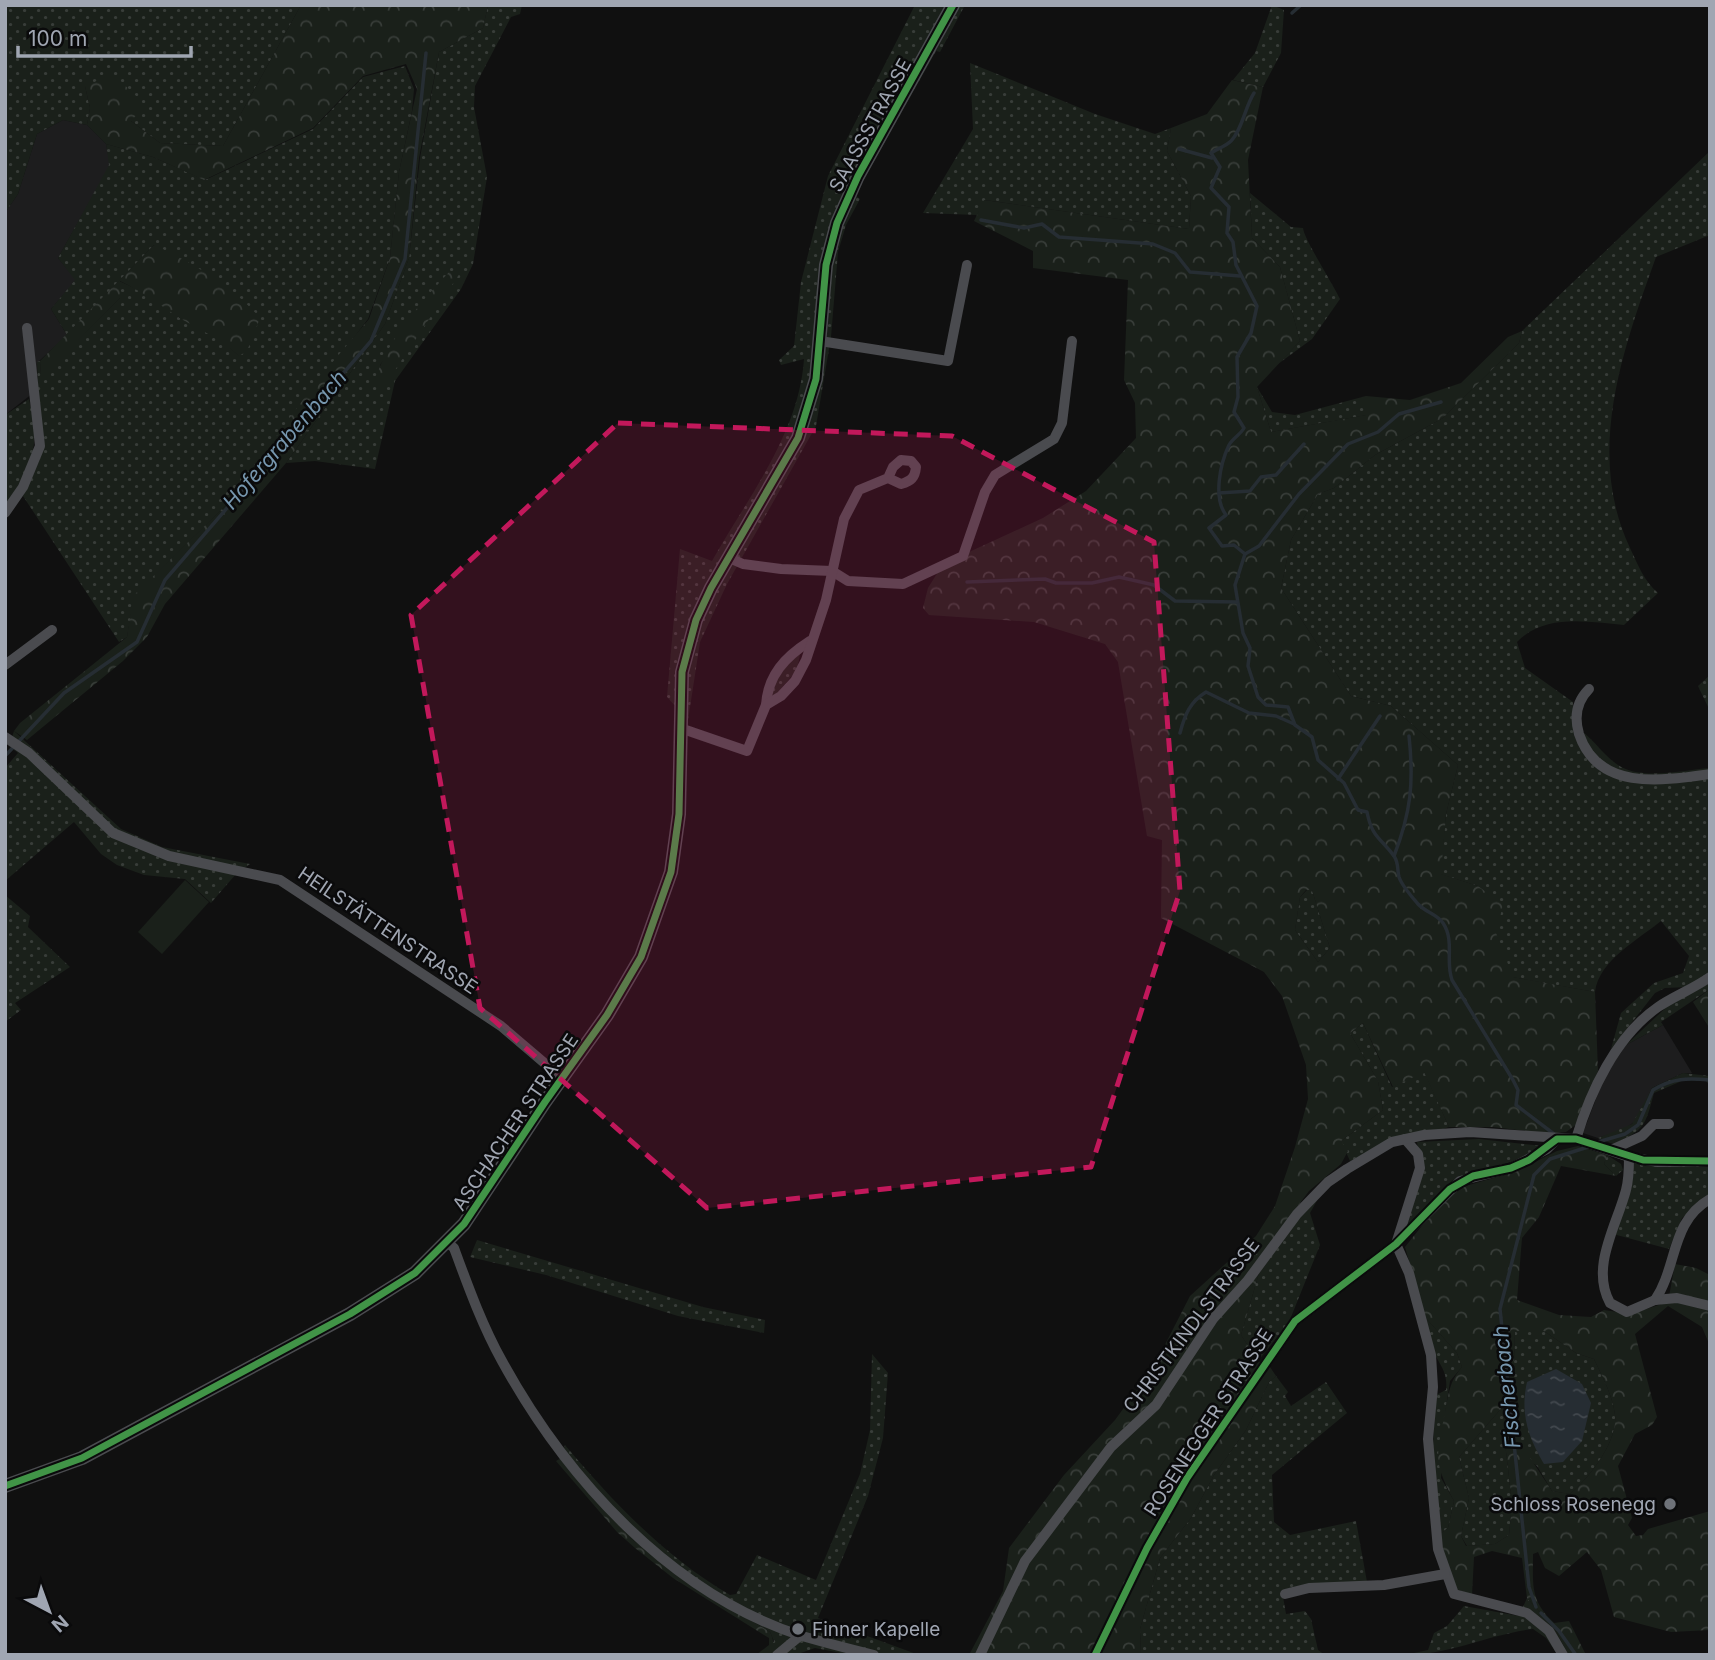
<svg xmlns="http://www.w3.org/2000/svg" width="1715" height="1660" font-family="Inter,sans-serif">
<defs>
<pattern id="grass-dots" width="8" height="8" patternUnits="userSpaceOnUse" patternTransform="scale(1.75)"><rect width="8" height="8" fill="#1a201a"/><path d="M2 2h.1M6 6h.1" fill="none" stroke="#383d39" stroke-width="1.8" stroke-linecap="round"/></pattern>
<pattern id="forest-crowns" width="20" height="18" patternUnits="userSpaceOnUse" patternTransform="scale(1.75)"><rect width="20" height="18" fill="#1a201a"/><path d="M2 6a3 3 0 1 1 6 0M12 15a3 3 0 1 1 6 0" fill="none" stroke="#383d39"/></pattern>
<pattern id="water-ripples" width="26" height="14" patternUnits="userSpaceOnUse" patternTransform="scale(1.75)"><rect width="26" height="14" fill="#262d33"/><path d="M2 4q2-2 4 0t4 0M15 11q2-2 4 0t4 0" fill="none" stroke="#42484e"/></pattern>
</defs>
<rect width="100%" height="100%" fill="#101010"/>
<g fill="#1d1d1e">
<path d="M63 120 87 125 106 144 110 165 58 258 76 280 51 309 67 335 37 363V390L5 415V213L18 194 37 134Z"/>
<path d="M1663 1025 1692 1073H1683L1652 1088 1637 1120 1624 1129 1598 1138 1583 1133 1604 1078 1626 1045Z"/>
</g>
<g fill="url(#grass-dots)" fill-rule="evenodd">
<path d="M5 5H301L223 146 160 143 85 86 90 108 87 125 63 120 37 134 18 194 5 213Z"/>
<path d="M488 5H522L520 14 511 17 475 86 474 107 487 177 473 264 461 289 395 381 375 469 315 461 286 463 385 324 409 258 420 158 439 52 483 28ZM433 290 412 342 383 387 380 365Z"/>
<path d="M915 5H965L940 52 936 51 855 195 860 199 846 225 838 252 831 337 816 426 727 584 700 642 688 720 667 697 680 549 712 561C748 497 799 434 804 359L781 365 779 360 794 346 801 282 828 176Z"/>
<path d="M1272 5 1284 10 1281 53 1263 87 1233 80 1255 53Z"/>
<path d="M970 63 1095 114 1155 134 1171 128 1167 151 1191 196 1189 229 985 200 977 215 923 213 973 129Z"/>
<path d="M405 66 414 89 412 111 399 172 390 258 368 319 225 506 134 596 127 637 119 642 23 496 40 459 37 362 40 361 41 376 120 298 119 281 67 335 51 309 75 280 58 258 109 165 106 144 153 157 205 180 313 129 363 77ZM154 245 239 356 218 337 180 318 154 297 119 281Z"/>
<path d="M1710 151V235L1656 257C1623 349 1585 453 1630 548 1638 565 1644 581 1658 593L1624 625C1588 622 1545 613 1517 642L1525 668 1573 702V726C1592 735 1601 754 1618 765 1641 781 1684 770 1710 768V989L1661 1022 1663 1025 1626 1045 1688 987 1665 988 1655 993 1611 1049 1621 1013 1654 983 1683 973 1689 956 1661 921C1638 940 1599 960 1595 992L1512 977 1478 886 1440 874 1446 814 1458 765 1391 706 1351 696 1281 588 1291 540 1318 494 1334 488 1375 455 1443 418 1519 343 1522 331Z"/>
<path d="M1250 193 1291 227 1303 228C1304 239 1333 284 1340 299L1312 339 1278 364 1300 341 1280 267 1252 238Z"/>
<path d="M1257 387 1272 412 1295 415 1366 396 1367 415 1271 432Z"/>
<path d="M29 399C41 451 32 464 5 508V415Z"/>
<path d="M800 654 797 670 772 699C773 678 785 666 800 654Z"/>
<path d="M1710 675V711L1698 686Z"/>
<path d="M14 731 121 829 162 847 250 864 236 874 211 903 185 879 144 875 117 865 101 854 74 822 5 881V768L18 753 9 746Z"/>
<path d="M1307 890H1312L1330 948 1318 962 1295 930 1300 897Z"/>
<path d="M5 895 30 916 28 927 70 967 15 1003 21 1010 5 1022Z"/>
<path d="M1363 1023 1392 1087 1424 1071 1449 1127 1350 1161 1341 1141 1383 1110 1378 1081 1350 1033Z"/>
<path d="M1683 1073 1710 1076V1086L1706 1081 1684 1080 1654 1093C1645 1126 1645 1130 1613 1144L1598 1138 1632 1124 1652 1088Z"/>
<path d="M1479 1139 1543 1146 1511 1162 1453 1180 1404 1231 1422 1176 1417 1142Z"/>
<path d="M1607 1155 1621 1164 1623 1170 1616 1176 1604 1164Z"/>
<path d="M1636 1162 1710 1167V1196L1682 1218 1669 1249 1613 1234 1632 1164Z"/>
<path d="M1319 1197 1310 1213 1320 1245 1289 1322 1258 1361 1241 1335 1259 1273 1291 1227Z"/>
<path d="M477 1240 703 1307 765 1320 764 1333 678 1316 546 1275 470 1257Z"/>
<path d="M1425 1317 1457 1353 1462 1367 1450 1381 1445 1414 1441 1478 1454 1501 1448 1528 1440 1534 1432 1461 1436 1395 1446 1390C1448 1372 1440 1366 1434 1352 1430 1341 1428 1328 1425 1317Z"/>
<path d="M1515 1331H1544L1576 1353 1594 1359C1602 1376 1613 1396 1615 1415 1618 1442 1589 1478 1570 1494L1552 1491 1537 1466 1505 1443 1512 1503 1509 1535 1495 1544 1467 1546 1461 1536 1469 1498 1459 1457 1513 1395Z"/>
<path d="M872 1354 888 1373 883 1438 868 1496 818 1618 919 1655H852L815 1648 795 1655H766L774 1641 770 1632 676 1574 629 1537 561 1458 565 1445C614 1503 664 1556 730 1595L736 1594 757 1555 816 1580 860 1474 870 1430Z"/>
<path d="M1276 1376 1288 1392 1285 1396 1291 1406 1326 1382 1347 1413 1272 1475 1274 1522 1290 1535 1356 1521 1367 1582 1282 1591 1286 1614 1305 1611 1311 1619 1318 1650 1325 1655H1141L1140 1629 1160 1558 1191 1518 1214 1475 1246 1430 1269 1382Z"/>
<path d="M1527 1598 1555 1629 1568 1655H1558L1546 1638 1533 1629C1490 1634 1449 1655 1405 1655L1428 1650 1434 1633 1447 1626 1464 1606 1519 1616Z"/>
</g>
<g fill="url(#forest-crowns)" fill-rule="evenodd">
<path d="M301 5H488L483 28 439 52 419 158 409 258 385 324 286 463 165 604 147 637 123 661 27 740 14 731 20 723 127 637 133 596 225 506 319 378 369 319 390 258 399 172 417 89 406 64 363 76 313 128 204 180 153 157 106 144 87 125 90 108 85 86 113 74 136 96 140 111 131 121 160 143 223 146Z"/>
<path d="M1232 80 1263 87 1248 160 1252 238 1280 267 1300 341 1257 387 1271 432 1366 415V396L1410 400 1461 383 1508 337 1522 331 1519 343 1443 418 1375 455 1334 488 1318 494 1291 540 1281 588 1351 696 1391 706 1458 765 1446 814 1441 874 1478 886 1503 905 1496 933 1513 977 1595 992 1598 1071 1577 1124 1566 1132 1550 1134 1493 1127H1449L1424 1072 1393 1087 1363 1023 1350 1033 1378 1081 1383 1110 1341 1141 1348 1151 1341 1164 1309 1191 1250 1270 1259 1273 1241 1335 1258 1361 1270 1367 1276 1376 1269 1382 1246 1430 1214 1475 1191 1518 1160 1558 1140 1629 1141 1655H969L1003 1591 1009 1548 1064 1475 1115 1420 1153 1368 1190 1296 1256 1236 1275 1206 1295 1147 1308 1099 1306 1065 1282 996 1264 972 1161 918 1162 840 1147 836 1118 662 1105 644 1034 622 929 615 923 608 928 588 943 564 1043 518 1086 491 1136 438 1135 403 1124 380 1128 280 1033 268V251L974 221 984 200 1189 229 1191 196 1167 151 1171 128 1207 114ZM1306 890H1312L1330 948 1318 962 1295 930 1300 897Z"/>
<path d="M154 245C190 261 234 287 260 318L247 351 239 356C216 335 204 333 180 318 158 304 145 293 120 281V298L41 377 40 361Z"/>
<path d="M450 271 460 273 383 388 375 380C387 340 422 301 450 271Z"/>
<path d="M1710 989V1029L1693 1002Z"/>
<path d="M1578 1146 1607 1155 1604 1164 1616 1176 1561 1166 1539 1217 1522 1238 1517 1300 1559 1315 1591 1317 1604 1310 1631 1314 1668 1302 1675 1264 1696 1268 1710 1275V1346L1702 1327 1668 1306 1635 1334 1657 1417 1652 1425 1635 1434 1618 1466 1632 1518 1628 1525 1636 1536 1643 1535 1648 1529 1710 1511V1630L1671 1632 1614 1617 1601 1570 1587 1552 1559 1576 1545 1568 1538 1552 1533 1554C1533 1586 1530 1600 1554 1623L1569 1621 1586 1655H1568L1555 1629 1527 1598 1522 1558 1492 1551 1474 1557 1472 1595 1456 1589 1442 1550 1440 1534 1448 1528 1454 1501C1432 1459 1437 1456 1445 1412 1449 1393 1449 1382 1462 1367L1457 1353 1425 1317 1405 1247 1437 1207 1459 1188 1517 1171 1557 1151ZM1515 1331H1544L1576 1353 1594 1359C1602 1376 1613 1396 1615 1415 1618 1442 1589 1478 1570 1494L1552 1491 1515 1435 1505 1443 1512 1503 1509 1535 1495 1544 1466 1546 1461 1536 1469 1498 1459 1457 1513 1395Z"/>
<path d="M561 1458 629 1537 676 1574 770 1632C775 1642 774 1647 766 1655H756L769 1645V1638L673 1578 635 1548 617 1532 556 1461Z"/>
</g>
<path fill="#1a201a" d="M185 880 209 902 162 954 138 932Z"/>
<path fill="url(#water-ripples)" d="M1556 1369 1582 1384 1591 1403 1582 1441 1563 1462 1544 1464C1528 1437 1520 1413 1527 1382Z"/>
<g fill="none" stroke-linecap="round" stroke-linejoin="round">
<g stroke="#262d33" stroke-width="3.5">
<path d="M1292 13 1301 5"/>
<path d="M1254 93C1245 107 1242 130 1231 141 1226 146 1217 149 1211 153L1220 167 1211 188 1229 207 1227 233 1233 242 1236 265 1257 306 1251 333 1237 357 1238 397 1234 412 1244 428C1240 435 1233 438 1229 445 1220 464 1213 498 1226 515L1209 528 1222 546 1234 545 1245 554 1235 585 1243 633 1250 648 1248 666 1258 697 1266 705 1288 707 1295 725 1312 737 1318 760 1344 783 1358 810 1367 812C1372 838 1381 838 1394 856 1399 863 1397 870 1399 877 1402 886 1412 897 1418 904 1425 912 1437 914 1443 923 1455 941 1445 961 1452 980L1513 1080 1518 1090 1516 1105 1554 1134"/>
<path d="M1179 149 1212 158"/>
<path d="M981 220 1024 228 1042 224 1059 237 1153 244 1175 253 1190 272 1240 276"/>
<path d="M1219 493 1250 491 1261 477 1276 475 1304 444"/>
<path d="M1245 554 1259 546 1299 494 1348 444 1378 432 1399 414 1441 402"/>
<path d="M967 582 1045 579 1056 583H1092L1119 577 1154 585 1175 601 1237 602"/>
<path d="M1180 733C1185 714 1190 702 1206 692L1249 713 1276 716 1294 724"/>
<path d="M5 756 64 693 137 642 165 580 371 341 405 259 426 53"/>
<path d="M1338 779 1380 716"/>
<path d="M1394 856C1411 812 1414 783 1409 736"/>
<path d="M1598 1142 1625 1134 1638 1125 1653 1090C1673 1078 1687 1078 1710 1080"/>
<path d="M1536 1607 1529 1587 1500 1309 1534 1175 1550 1159 1588 1147"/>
<path d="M1541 1613 1559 1631 1576 1655"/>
</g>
<g stroke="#4a4b4f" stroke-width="10">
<path d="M820 341 948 361 967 265"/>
<path d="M5 513 23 487 40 446 27 328"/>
<path d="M729 558 743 564 781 569 832 571 848 581 903 584 963 556 985 492 995 475 1054 439 1062 423 1072 341"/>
<path d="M5 665 52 630"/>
<path d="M1589 689C1577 701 1574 717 1579 734 1598 791 1661 781 1710 774"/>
<path d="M766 705C768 675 785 657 810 641"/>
<path d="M680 728 747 751 766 705 781 696 795 681 806 660 826 600 844 519 859 490 888 478 901 484C911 481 915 478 916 467L911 461 901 460 893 467 888 478"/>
<path d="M5 737 29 753 113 833 169 856 280 880 501 1026 562 1078"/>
<path d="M1405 1139 1418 1154 1420 1168 1396 1244 1409 1273 1431 1355 1433 1387 1428 1439 1438 1549 1454 1594 1527 1613 1549 1631 1563 1655"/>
<path d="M1576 1139C1590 1092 1616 1036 1658 1007 1674 996 1693 989 1710 977"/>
<path d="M1611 1150 1642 1136 1654 1124H1669"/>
<path d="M1629 1157C1629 1168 1629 1179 1626 1190 1617 1225 1590 1267 1610 1303L1627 1312 1655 1300 1677 1298 1710 1306"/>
<path d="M448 1243 454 1248C468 1286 482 1325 502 1361 566 1478 671 1594 802 1636 826 1643 850 1649 874 1655"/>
<path d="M1655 1300C1678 1266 1670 1222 1710 1199"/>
<path d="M1285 1594 1309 1588 1384 1585 1445 1574"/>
<path d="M777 1655 801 1635"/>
<path d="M980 1655 1025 1561 1111 1447 1156 1405 1213 1319 1248 1280 1297 1214 1328 1182 1347 1169 1392 1142 1424 1135 1470 1132 1576 1139 1629 1157 1658 1162 1710 1161"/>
<path d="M1095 1655 1147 1548 1187 1478 1295 1321 1396 1244 1460 1181 1511 1168 1547 1149 1557 1139"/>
</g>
<path stroke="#4a4b4f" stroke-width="14" d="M5 1486 82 1458 350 1314 415 1273 464 1224 545 1102 607 1015 641 957 671 872 679 814 682 672 696 620 711 588 798 438 816 379 826 265 837 223 858 176 953 5"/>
<g stroke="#0a0a0b" stroke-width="11">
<g id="cycleway">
<path d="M5 1486 82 1458 350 1314 415 1273 464 1224 545 1102 607 1015 641 957 671 872 679 814 682 672 696 620 711 588 798 438 816 379 826 265 837 223 858 176 953 5"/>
<path d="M1095 1655 1147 1548 1187 1478 1295 1321 1396 1244 1450 1189 1473 1176 1511 1168 1529 1160 1557 1139H1576L1643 1160 1710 1161"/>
</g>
</g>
<use href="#cycleway" stroke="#419447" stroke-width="7"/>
</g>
<path fill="#c2185b" fill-opacity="0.2" stroke="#c2185b" stroke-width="5" stroke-dasharray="14 9" stroke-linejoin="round" d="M618 423 952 436 1154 542 1180 891 1091 1167 707 1208 480 1008 411 615Z"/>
<g fill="#6e7279" stroke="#0a0a0b" stroke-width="2.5">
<circle cx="1670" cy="1504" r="7"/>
<circle cx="798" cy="1629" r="7"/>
</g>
<g text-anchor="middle" stroke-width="5" stroke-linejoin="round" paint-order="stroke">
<g font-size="19" fill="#a0a6b2" stroke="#0a0a0b">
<text transform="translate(870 125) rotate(-61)" y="7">SAASSSTRASSE</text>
<text transform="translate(388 930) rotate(34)" y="7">HEILSTÄTTENSTRASSE</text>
<text transform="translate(515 1122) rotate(-56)" y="7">ASCHACHER STRASSE</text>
<text transform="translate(1191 1325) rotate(-53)" y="7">CHRISTKINDLSTRASSE</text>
<text transform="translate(1208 1422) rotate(-57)" y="7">ROSENEGGER STRASSE</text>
</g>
<g font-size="19" fill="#a0a6b2" stroke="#0a0a0b" text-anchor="end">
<text x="1656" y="1511">Schloss Rosenegg</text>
<text x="812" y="1636" text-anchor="start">Finner Kapelle</text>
</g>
<g font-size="21" font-style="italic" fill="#7696ae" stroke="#0a0a0b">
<text transform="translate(285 440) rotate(-49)" y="7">Hofergrabenbach</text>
<text transform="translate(1507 1387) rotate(-96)" y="7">Fischerbach</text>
</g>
</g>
<rect width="1715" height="1660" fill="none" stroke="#a0a6b2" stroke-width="14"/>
<g transform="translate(49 1611) rotate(139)" stroke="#0a0a0b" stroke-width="5" paint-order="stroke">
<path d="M0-5L12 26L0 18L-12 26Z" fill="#a0a6b2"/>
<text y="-10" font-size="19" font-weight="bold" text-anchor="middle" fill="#a0a6b2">N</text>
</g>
<path d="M18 46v10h173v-10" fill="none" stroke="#a0a6b2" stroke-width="3.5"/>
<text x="28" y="46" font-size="21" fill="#a0a6b2" stroke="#0a0a0b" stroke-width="5" paint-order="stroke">100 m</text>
</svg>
